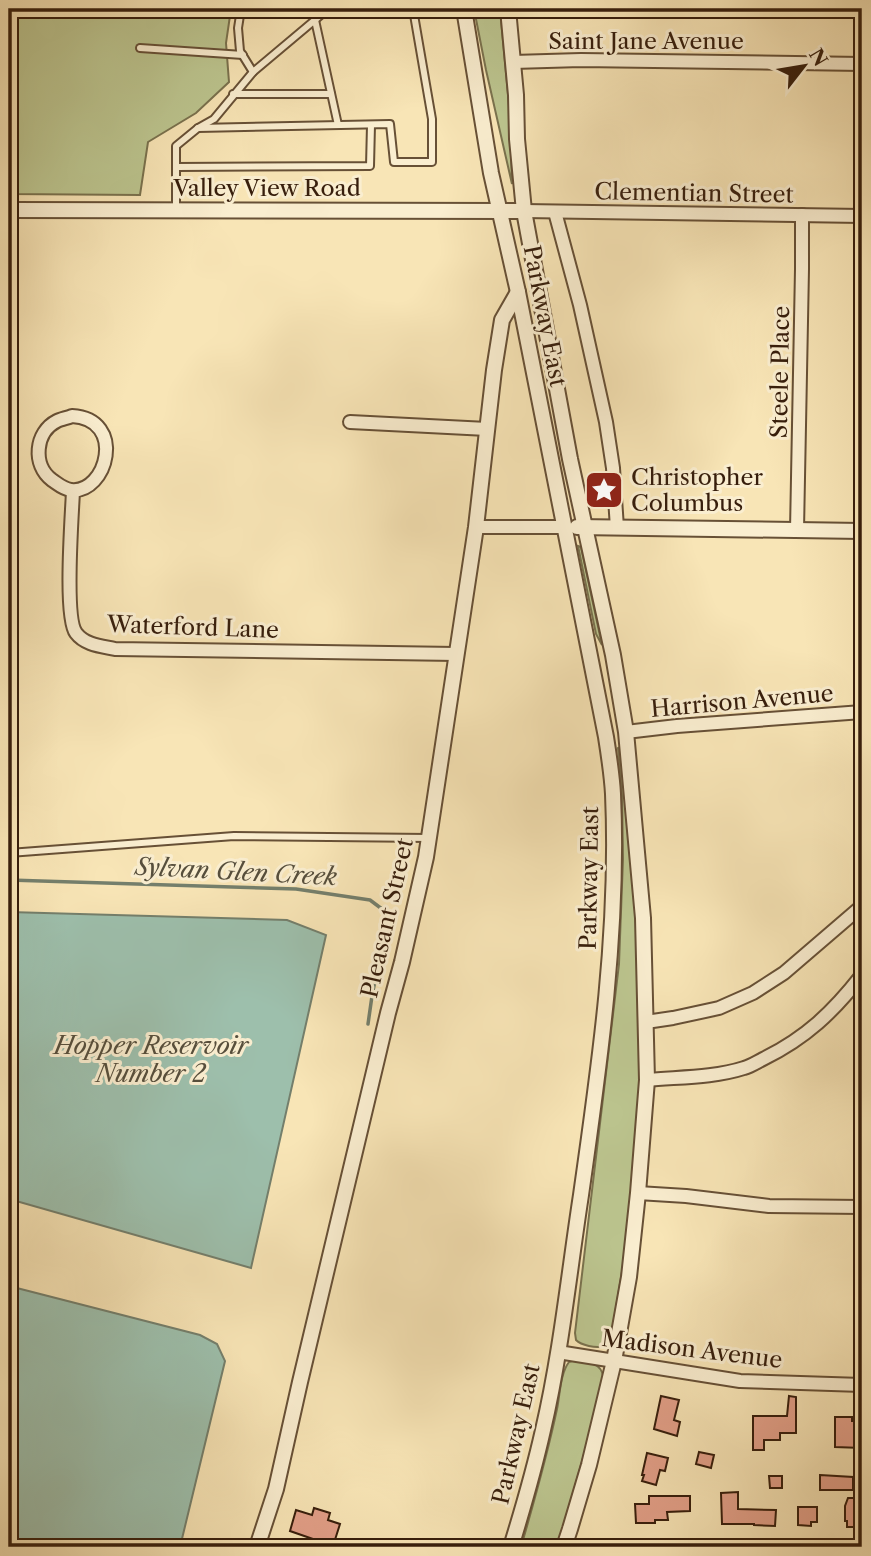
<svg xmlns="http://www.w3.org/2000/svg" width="871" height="1556" font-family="'Libre Caslon Text',serif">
<rect width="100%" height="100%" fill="#f8e5b6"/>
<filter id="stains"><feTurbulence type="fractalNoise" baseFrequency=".00286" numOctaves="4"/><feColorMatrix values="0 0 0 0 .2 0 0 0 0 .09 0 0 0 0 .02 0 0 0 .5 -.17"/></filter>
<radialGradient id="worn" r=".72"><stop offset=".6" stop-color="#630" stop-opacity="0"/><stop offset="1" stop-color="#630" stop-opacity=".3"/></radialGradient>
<g fill="#bcc58f" stroke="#7a724e" stroke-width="2">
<path d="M9 9H231L226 43 229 82 196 113 148 142 140 195 9 194Z"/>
<path d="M474 9H500L510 116 512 184 486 70Z"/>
<path d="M578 546 581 547 602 645 596 634Z"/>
<path d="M620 747 636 908 642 1048 640 1101 627 1242 611 1337C609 1341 608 1345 604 1346 596 1349 581 1345 576 1340L575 1333 619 964 623 859 622 795 618 748Z"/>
<path d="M575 1360C586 1362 601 1362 603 1376 591 1434 574 1490 557 1547H521C534 1502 547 1456 557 1409 560 1395 560 1374 569 1362Z"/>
</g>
<g fill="#9dbfac" stroke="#747f6c" stroke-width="2">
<path d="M9 912 287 920 326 935 251 1268 9 1199Z"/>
<path d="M9 1286 200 1335 217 1344 225 1361 180 1547H9Z"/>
</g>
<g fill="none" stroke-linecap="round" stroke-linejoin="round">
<path stroke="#747f6c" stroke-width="3.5" d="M9 880 296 889 370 900 382 909 386 917 385 931 372 996 368 1024"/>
</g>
<g fill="#e3a089" stroke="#371e0c" stroke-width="2">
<path d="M661 1396 679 1400 674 1420 680 1422 677 1436 654 1429Z"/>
<path d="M789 1396 796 1397V1433H780V1440H764V1450H753V1416H787Z"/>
<path d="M835 1417H852V1421H862V1448L835 1447Z"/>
<path d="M699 1452 714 1455 711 1468 696 1464Z"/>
<path d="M647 1453 668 1458 665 1471 660 1470 656 1485 642 1481 644 1475H642Z"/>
<path d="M820 1475 853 1477V1490H820Z"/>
<path d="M769 1476H782V1488H770Z"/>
<path d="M738 1492V1509L776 1510 775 1526 754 1525V1524H722L721 1493Z"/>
<path d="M649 1496H690V1511L667 1512 668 1520H655V1523H636L635 1504H649Z"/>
<path d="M848 1498H862V1527H847V1521H845V1506Z"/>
<path d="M798 1507H817V1522H811V1526L798 1525Z"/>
<path d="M314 1508 330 1513 328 1520 340 1524 333 1546 290 1531 296 1510 312 1515Z"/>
</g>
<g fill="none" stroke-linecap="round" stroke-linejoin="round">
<g stroke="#675036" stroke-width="10">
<g id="service">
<path d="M241 9 238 28 240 51 253 72"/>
<path d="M315 20 338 125"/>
<path d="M140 48 243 55"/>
<path d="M233 94H331"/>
<path d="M198 128 390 124 394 162H432V119L413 9"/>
<path d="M176 167 370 166 371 125"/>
<path d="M176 210V146L198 128 214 119 253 72 328 9"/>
<path d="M9 853 234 836 429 838"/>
</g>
</g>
<g stroke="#675036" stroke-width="16">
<g id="minor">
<path d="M513 62 581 60 862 64"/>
<path d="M524 211 862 216"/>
<path d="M555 212 580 305 606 422 613 468 617 528"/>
<path d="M72 416C127 419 107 494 71 490 63 489 58 484 52 480 32 465 35 432 57 421 61 419 67 418 72 416Z"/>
<path d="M350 422 487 429"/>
<path d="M73 491C72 515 64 617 76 633 85 645 101 646 115 649L456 654"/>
<path d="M476 527H564"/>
<path d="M797 530 802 269V215"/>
<path d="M626 732 677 726 862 712"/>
<path d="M646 1022 673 1018 719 1008 753 993 784 973 862 906"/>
<path d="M647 1080C678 1077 713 1078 744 1068 751 1066 757 1062 763 1059 806 1038 833 1012 862 975"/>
<path d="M638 1193 686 1196 769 1206 862 1207"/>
<path d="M558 1352 740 1381 862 1385"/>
</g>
</g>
<g stroke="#675036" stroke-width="18">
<g id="tertiary">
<path d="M464 9 491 173 518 292 606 737C609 756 612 775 613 794 619 929 600 1062 581 1195 569 1273 561 1353 543 1430 534 1470 523 1508 511 1547"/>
<path d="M508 9 516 95 517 139 524 211 570 459 613 655 626 732 643 918 647 1080 638 1193 629 1277 614 1361 589 1465 570 1529 564 1547"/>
<path d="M9 210 524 211"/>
<path d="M577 527 862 531"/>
<path d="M257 1547 276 1489 300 1382 388 1013 402 962 426 857 476 527 494 370 502 320 518 292"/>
</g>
</g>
<use href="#service" stroke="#faeed0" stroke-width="6"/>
<use href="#minor" stroke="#faeed0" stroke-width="12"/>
<use href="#tertiary" stroke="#faeed0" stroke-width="14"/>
</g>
<defs>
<g id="sight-square" transform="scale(2.0125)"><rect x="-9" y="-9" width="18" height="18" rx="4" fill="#8f2418" stroke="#faeed0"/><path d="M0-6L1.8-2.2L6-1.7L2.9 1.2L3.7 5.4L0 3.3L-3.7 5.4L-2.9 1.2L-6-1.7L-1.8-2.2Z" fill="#fff"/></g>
</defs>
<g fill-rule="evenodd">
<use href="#sight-square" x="604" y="490"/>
</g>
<g text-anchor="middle" stroke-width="6" stroke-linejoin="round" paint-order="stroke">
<g font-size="23" fill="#371e0c" stroke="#faeed0">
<text x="646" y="49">Saint Jane Avenue</text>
<text x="267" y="196">Valley View Road</text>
<text transform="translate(694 193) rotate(1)" y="8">Clementian Street</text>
<text transform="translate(545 316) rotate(79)" y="8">Parkway East</text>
<text transform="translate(780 372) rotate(-89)" y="8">Steele Place</text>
<text transform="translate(193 627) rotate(2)" y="8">Waterford Lane</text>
<text transform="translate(742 701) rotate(-5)" y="8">Harrison Avenue</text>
<text transform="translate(589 878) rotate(-89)" y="8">Parkway East</text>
<text transform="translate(387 918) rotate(-77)" y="8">Pleasant Street</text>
<text transform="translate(692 1349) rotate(7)" y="8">Madison Avenue</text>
<text transform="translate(516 1434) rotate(-77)" y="8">Parkway East</text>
</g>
<g font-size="23" fill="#371e0c" stroke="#faeed0" text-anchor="start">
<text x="631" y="485">Christopher<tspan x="631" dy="26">Columbus</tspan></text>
</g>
<g font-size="24" font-style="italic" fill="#564e3c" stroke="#faeed0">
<text transform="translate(236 872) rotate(3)" y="8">Sylvan Glen Creek</text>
<text x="151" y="1054">Hopper Reservoir<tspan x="151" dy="28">Number 2</tspan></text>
</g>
</g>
<rect width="871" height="1556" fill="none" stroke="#f8e5b6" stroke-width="35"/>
<rect x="10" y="10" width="850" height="1535" fill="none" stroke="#371e0c" stroke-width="3.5"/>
<rect x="18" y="18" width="836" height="1521" fill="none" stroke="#371e0c" stroke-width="2"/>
<g transform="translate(804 66) rotate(59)" stroke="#faeed0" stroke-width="5" paint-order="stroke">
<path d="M0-5L12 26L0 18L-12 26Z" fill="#371e0c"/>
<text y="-10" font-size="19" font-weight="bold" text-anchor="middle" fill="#371e0c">N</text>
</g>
<rect width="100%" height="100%" filter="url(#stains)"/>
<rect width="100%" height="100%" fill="url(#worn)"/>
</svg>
